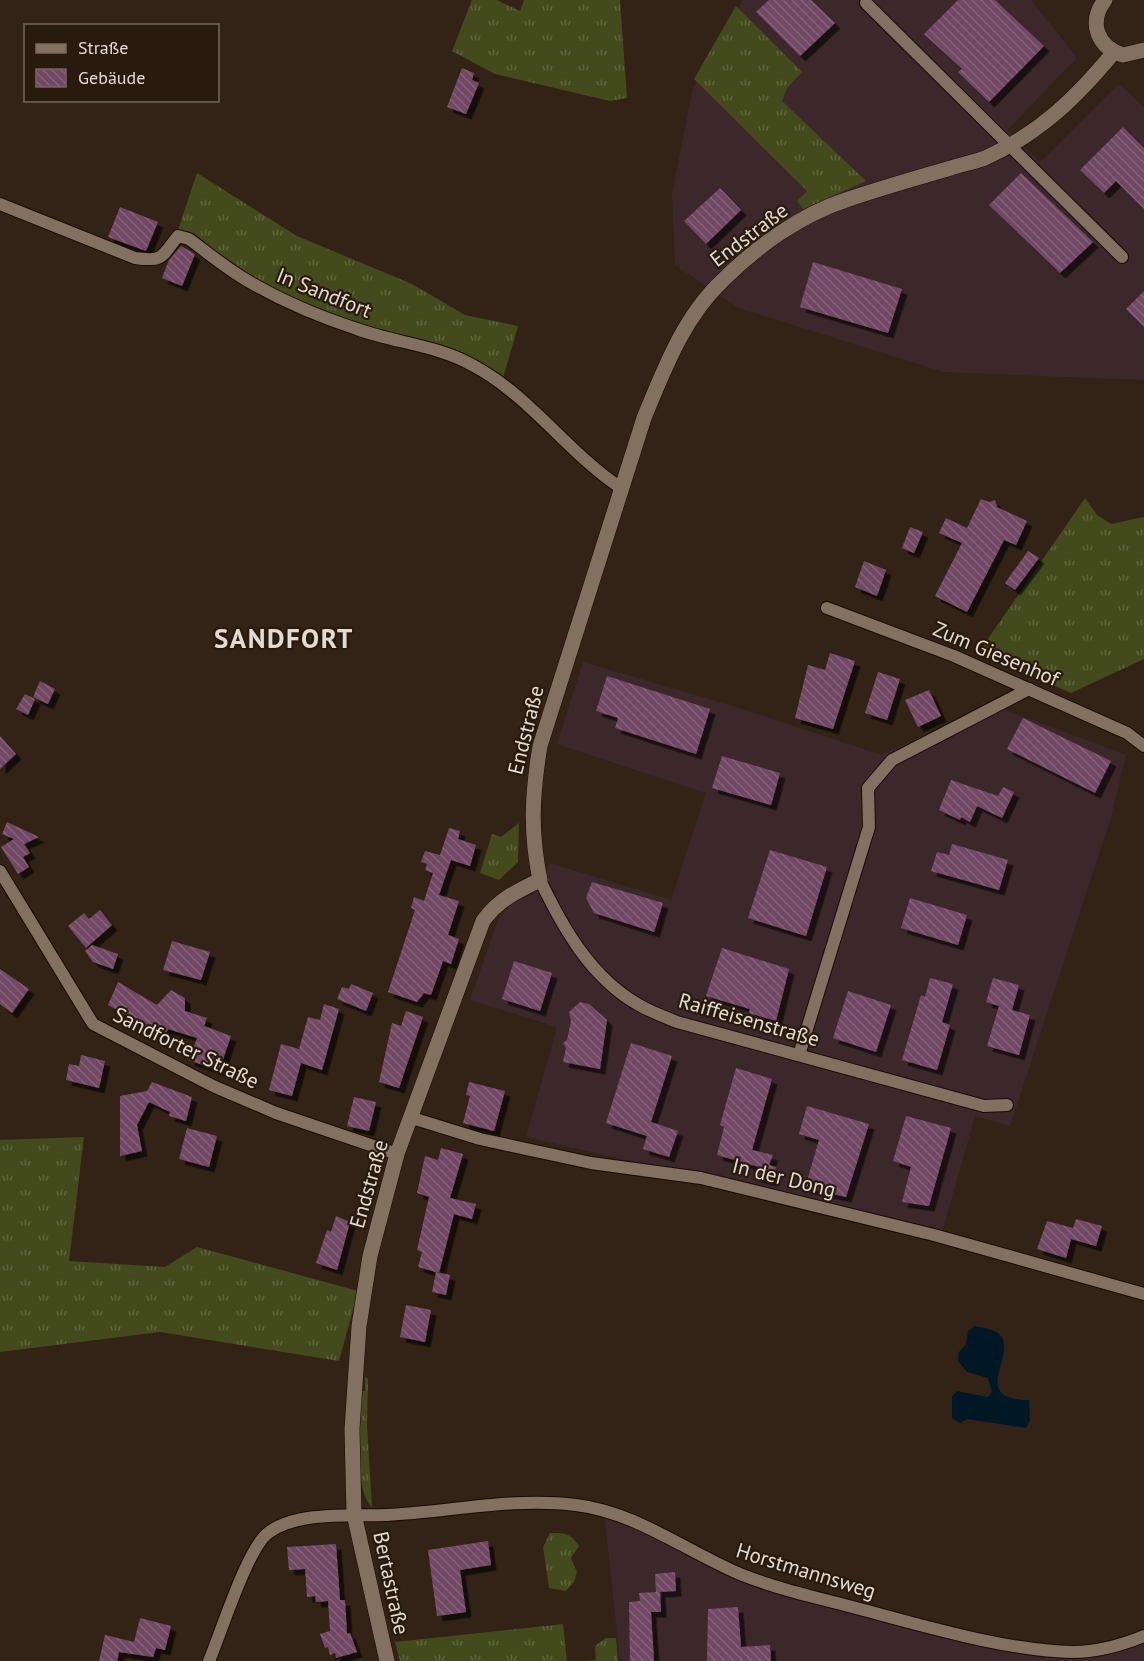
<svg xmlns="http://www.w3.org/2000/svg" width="1144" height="1661" font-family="'PT Sans',sans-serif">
<defs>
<pattern id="grass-tufts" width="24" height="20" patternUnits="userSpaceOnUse" patternTransform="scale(1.5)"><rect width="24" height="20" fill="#434a1c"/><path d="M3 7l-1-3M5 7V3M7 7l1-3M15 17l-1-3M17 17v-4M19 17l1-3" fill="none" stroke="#5e643c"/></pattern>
<pattern id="building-back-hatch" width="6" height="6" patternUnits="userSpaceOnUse" patternTransform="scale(1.5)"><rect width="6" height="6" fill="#714865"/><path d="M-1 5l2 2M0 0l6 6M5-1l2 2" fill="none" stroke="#85627a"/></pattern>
<filter id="shadow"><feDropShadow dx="5.5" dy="5.5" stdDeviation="0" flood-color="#0009"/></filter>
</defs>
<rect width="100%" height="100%" fill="#332317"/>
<g fill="#3c282b">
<path d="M743 0H1031L1077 58 1007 130 1040 163 1119 84 1144 107V380L944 372 739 308 675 265 672 194 693 88Z"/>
<path d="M583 662 733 706 881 755 972 713 984 702 1126 755 1111 817 1010 1126 975 1116 942 1232 526 1137 557 1027 470 1000 499 917 512 903 544 889 549 863 671 900 706 793 557 744Z"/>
<path d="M604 1512 772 1585 927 1627 1074 1652 1144 1636V1661H620Z"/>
</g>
<g fill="url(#grass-tufts)">
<path d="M472 0H497L520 11 524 0H620L627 98 610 101 495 74 452 51Z"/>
<path d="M736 6 802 72 787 88 782 101 866 181 803 209 797 201 807 191 694 79Z"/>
<path d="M197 173 297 236 412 284 465 315 518 326 503 378 293 299 249 276 191 234 178 230Z"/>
<path d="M1085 498 1097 515 1111 524 1144 517V659L1071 693 979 652Z"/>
<path d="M519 823 518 862 499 880 480 873 492 834 501 837Z"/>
<path d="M84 1137 69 1261 165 1267 197 1247 358 1291 339 1361 160 1332 0 1352V1140Z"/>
<path d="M365 1377 368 1379 367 1425 372 1507C353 1489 360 1418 361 1391H365Z"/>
<path d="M550 1533C564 1533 571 1533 579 1546L571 1558 577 1572 574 1582 566 1591 549 1588 543 1547Z"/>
<path d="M563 1624 567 1661H400L395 1642Z"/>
<path d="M606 1638H616L618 1661H586L596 1660 595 1646Z"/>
</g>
<path fill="#001825" d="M975 1326C982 1328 996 1329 1001 1336 1016 1358 969 1399 1029 1400L1030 1420 1026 1428 967 1419 960 1423 952 1418V1396L957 1391 988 1397 992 1392 988 1378 967 1372 958 1361 959 1352 966 1344 968 1331Z"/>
<g fill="url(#building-back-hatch)" filter="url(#shadow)">
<path d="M769 0H811L835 23 800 56 756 12Z"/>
<path d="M958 0H995L1044 46 989 102 958 72 962 69 924 34Z"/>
<path d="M462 68 474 73 472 80 479 83 466 114 447 107Z"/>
<path d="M1123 127 1144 148V209L1116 181 1104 193 1080 170Z"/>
<path d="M1021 173 1093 242 1060 273 989 205Z"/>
<path d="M720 188 741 210 706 244 684 221Z"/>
<path d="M120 207 158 222 146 251 108 237Z"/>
<path d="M181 246 195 254 182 286 162 278 169 260Z"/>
<path d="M813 262 902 289 888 333 800 307Z"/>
<path d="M1144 291V327L1126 309Z"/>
<path d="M981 499 989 502 995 500 997 507 1027 521 1016 545 1004 540 967 612 935 596 962 543 939 533 946 518 967 528Z"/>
<path d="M910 527 923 532 914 553 902 548Z"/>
<path d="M1028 551 1039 558 1015 590 1005 583Z"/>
<path d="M864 561 886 570 877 596 855 587Z"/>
<path d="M830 653 855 661 833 729 795 718 808 665 825 670Z"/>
<path d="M878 672 900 679 887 720 865 713Z"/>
<path d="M607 676 710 709 696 754 615 728 618 718 596 711Z"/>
<path d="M40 681 55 689 48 704 33 697Z"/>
<path d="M929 690 941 716 918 727 905 700Z"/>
<path d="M25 694 35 699 28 715 16 709Z"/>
<path d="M1023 718 1111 761 1095 793 1007 749Z"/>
<path d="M0 736 16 754 0 769Z"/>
<path d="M722 756 780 773 771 805 712 788Z"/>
<path d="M951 780 998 796 1003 787 1014 792 1002 818 977 806 970 822 961 817 960 820 939 810Z"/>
<path d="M7 822 39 837 24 844 30 853 23 857 29 867 18 874 1 847 14 839 2 834Z"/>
<path d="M449 828 460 831 458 839 476 845 470 866 451 860 439 895 459 901 448 935 459 939 451 964 443 961 431 995 424 993 417 1002 388 992 415 910 411 908 414 897 424 901 433 873 425 870 427 864 421 862 425 851 440 855Z"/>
<path d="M952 844 1008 860 999 890 931 871 937 852 949 855Z"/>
<path d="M770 850 827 867 806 936 748 918Z"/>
<path d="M592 882 663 903 654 932 594 913 586 898Z"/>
<path d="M910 898 967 915 958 945 901 928Z"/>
<path d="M100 910 112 925 86 948 68 926 84 913 89 919Z"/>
<path d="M172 941 210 952 201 980 163 970Z"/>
<path d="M92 945 118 954 113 969 93 962 85 951Z"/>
<path d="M722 948 789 969 776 1021 749 1013 750 1009 706 996Z"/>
<path d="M514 961 552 973 540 1011 502 999Z"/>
<path d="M0 969 29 989 12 1013 0 1004Z"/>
<path d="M930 978 953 984 942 1022 950 1025 937 1070 902 1060 921 995 925 997Z"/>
<path d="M993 978 1019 985 1012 1010 1030 1015 1019 1055 987 1046 999 1006 986 1002Z"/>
<path d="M118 982 157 1005 171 990 185 998V1011L207 1018 204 1026 231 1036 219 1071 189 1060 197 1038 168 1029 164 1037 108 1005Z"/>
<path d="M351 984 373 993 366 1011 337 999 342 987 349 989Z"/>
<path d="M848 991 891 1005 876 1052 833 1038Z"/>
<path d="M580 1002 589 1004 607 1020 600 1069 563 1062 566 1048 563 1043 567 1040 571 1021 569 1012Z"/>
<path d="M324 1004 339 1009 322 1070 301 1063 292 1096 269 1090 281 1044 299 1049 308 1017 320 1020Z"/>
<path d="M406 1011 423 1017 399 1088 379 1082 392 1023 401 1026Z"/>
<path d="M631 1043 672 1056 651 1122 678 1131 669 1157 643 1149 647 1136 606 1123Z"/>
<path d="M81 1055 105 1061 99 1088 66 1080 69 1064 79 1066Z"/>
<path d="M736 1068 772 1079 752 1150 773 1155 769 1165 776 1167 772 1181 756 1177 759 1167 717 1155 724 1127 720 1125Z"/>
<path d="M152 1082 192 1097 186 1121 169 1116 170 1112 149 1102 137 1125 142 1151 120 1156V1096L147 1091Z"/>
<path d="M469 1082 505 1091 494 1131 463 1123 470 1096 466 1095Z"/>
<path d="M354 1097 376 1102 369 1131 347 1126Z"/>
<path d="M807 1106 869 1124 846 1197 805 1188 819 1140 799 1134Z"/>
<path d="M906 1116 951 1128 929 1206 902 1202 911 1167 893 1161Z"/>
<path d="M187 1128 217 1136 209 1167 179 1159Z"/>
<path d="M441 1148 463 1154 450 1198 476 1204 472 1219 454 1214 439 1273 418 1267 422 1252 417 1250 429 1197 417 1193 425 1156 438 1160Z"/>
<path d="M336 1216 350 1222 337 1270 316 1263 327 1230 331 1232Z"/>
<path d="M1076 1219 1102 1226 1096 1246 1071 1239 1066 1258 1037 1249 1047 1221 1073 1228Z"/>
<path d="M436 1272 450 1275 446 1295 432 1292Z"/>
<path d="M406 1305 431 1310 425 1342 400 1337Z"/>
<path d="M488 1541 491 1565 460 1570 466 1612 437 1616 428 1550Z"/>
<path d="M336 1544 340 1600H345L347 1634 350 1633 357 1652 336 1658 335 1653 330 1655 328 1647 325 1648 320 1634 330 1631 328 1601 316 1602 315 1596 307 1597 305 1569 289 1570 287 1547Z"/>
<path d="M675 1572 676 1591 660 1592 661 1612H651L654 1661H630L629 1602 640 1601 639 1593 656 1592 655 1574Z"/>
<path d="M738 1607 741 1647 770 1645 771 1661H707L708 1609Z"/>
<path d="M140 1618 171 1626 165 1650 156 1648 153 1657 119 1652 117 1661H99L105 1635 134 1642Z"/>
</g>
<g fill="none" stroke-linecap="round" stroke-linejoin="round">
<g stroke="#1a0c03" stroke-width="14">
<g id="minor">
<path d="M866 3 1122 257"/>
<path d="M0 204 135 258C164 262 161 257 178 236L189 239C208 253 227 269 248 281 282 301 320 317 357 329 395 343 438 345 474 366 530 396 568 453 621 488"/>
<path d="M827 608 954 656 1127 733 1144 746"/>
<path d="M0 871 93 1024 213 1086 276 1113 397 1154"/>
<path d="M540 880C563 928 591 978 639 1005 651 1012 665 1017 677 1022L984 1106 1007 1105"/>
<path d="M799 1055 869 827 868 788 892 760 1029 689"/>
<path d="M412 1118 480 1139 591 1163 701 1178 934 1235 1144 1294"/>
<path d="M209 1661C221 1633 247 1549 268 1533 296 1511 353 1516 387 1515 449 1512 513 1497 576 1505 635 1512 686 1551 740 1574 777 1589 818 1598 856 1608 921 1625 1006 1651 1073 1652 1097 1652 1122 1645 1144 1636"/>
</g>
</g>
<g stroke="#1a0c03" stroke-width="16">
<g id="tertiary">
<path d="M1105 0C1088 22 1097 47 1123 55L1144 50"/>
<path d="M387 1661 354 1514 352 1429 359 1326 370 1256 397 1154 483 921C498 900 517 891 540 880 530 831 532 795 540 746L644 418C664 370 683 318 722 281 756 247 800 215 846 200 881 188 916 178 951 168 962 164 975 162 985 158 1039 134 1077 97 1114 52"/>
</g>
</g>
<use href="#minor" stroke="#827061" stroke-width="12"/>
<use href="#tertiary" stroke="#827061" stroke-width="15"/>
</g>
<g text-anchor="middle" stroke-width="4.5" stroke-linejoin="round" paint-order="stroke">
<g font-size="21" fill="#e5dad2" stroke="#281a0d">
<text transform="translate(749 235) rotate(-37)" y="7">Endstraße</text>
<text transform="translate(324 293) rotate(22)" y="7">In Sandfort</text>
<text transform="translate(996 654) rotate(23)" y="7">Zum Giesenhof</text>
<text transform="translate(526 730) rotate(-76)" y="7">Endstraße</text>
<text transform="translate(749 1020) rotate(16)" y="7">Raiffeisenstraße</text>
<text transform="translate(186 1048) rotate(26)" y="7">Sandforter Straße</text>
<text transform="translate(784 1178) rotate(14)" y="7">In der Dong</text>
<text transform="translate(369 1184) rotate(-74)" y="7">Endstraße</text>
<text transform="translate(806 1571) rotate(17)" y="7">Horstmannsweg</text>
<text transform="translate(391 1583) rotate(78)" y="7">Bertastraße</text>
</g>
<g font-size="27" font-weight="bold" letter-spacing="1.5" fill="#e5dad2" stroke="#281a0d">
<text x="284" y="648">SANDFORT</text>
</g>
</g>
<rect x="24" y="24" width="195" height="78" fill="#281a0d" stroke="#74675c" stroke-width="1.5"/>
<rect x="36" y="44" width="30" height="9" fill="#827061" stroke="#74675c" stroke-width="1.5"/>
<text x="78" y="54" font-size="18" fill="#e5dad2">Straße</text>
<rect x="36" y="69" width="30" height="18" fill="url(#building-back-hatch)" stroke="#74675c" stroke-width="1.5"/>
<text x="78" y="84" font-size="18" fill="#e5dad2">Gebäude</text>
</svg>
